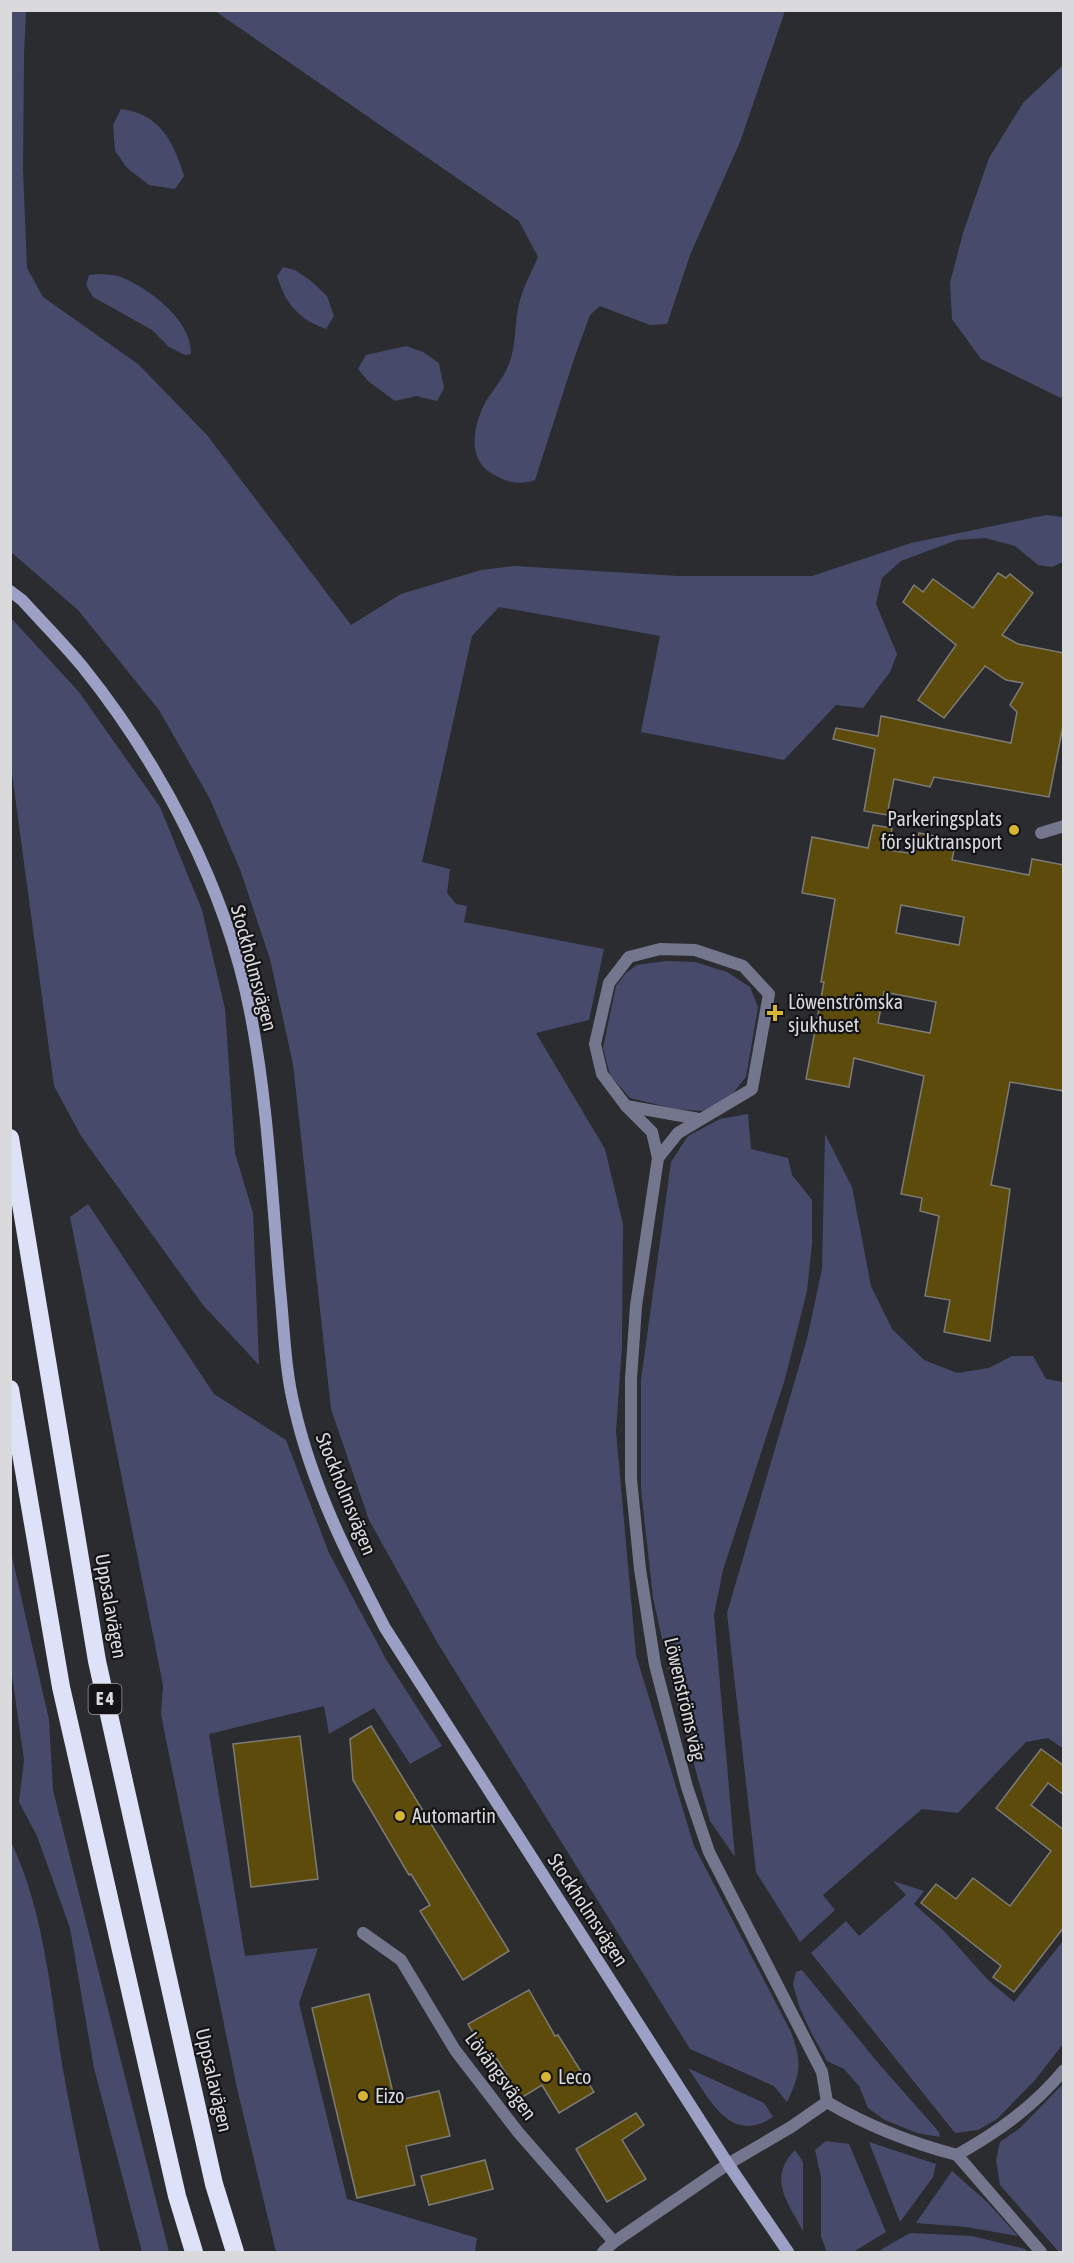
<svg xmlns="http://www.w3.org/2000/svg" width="1074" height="2263" font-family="'Asap Condensed',sans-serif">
<rect width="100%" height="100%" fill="#2b2c30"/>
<g fill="#484a6b">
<path d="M11 10 26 11 24 55 23 169 27 268 43 297 138 364 207 435 351 625 401 594 481 570 514 566 678 576H812L911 543 1046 515 1063 517V562L1052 567 1038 565 1015 546 985 538 957 540 901 561 882 578 876 604 897 654 890 672 863 708 836 705 784 760 641 732 660 636 499 607 472 636 422 862 450 869 447 893 456 904 467 906 464 922 604 949 589 1020 536 1033 605 1149 623 1224 622 1346 616 1431 636 1655 694 1846 791 2032C802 2062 801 2073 787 2102L774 2086 690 2049 437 1642 369 1520 331 1409 293 1064 270 959 241 872 210 799 159 710 78 610 11 552Z"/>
<path d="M215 11 785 10V11L740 142 690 255 667 324 650 325 600 306 590 315 575 356 535 480C517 486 507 482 491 473 468 459 473 429 483 407 490 392 502 382 509 364 517 344 514 320 520 300 524 285 532 271 538 257L519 221Z"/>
<path d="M1063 65H1064L1063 399 981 359 952 319 950 283 963 233 989 158 1023 103Z"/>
<path d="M121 109C160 114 173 141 184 176L175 189 149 185 127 168 115 151 113 125Z"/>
<path d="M283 267 295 270 311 281 327 296 334 316 326 329C298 319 286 304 277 276Z"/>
<path d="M99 274C105 274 112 275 118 276 147 286 193 321 191 354L185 355 169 347 152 330 93 297 86 285 89 275Z"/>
<path d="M406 346 423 352 439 363 444 388 437 401 416 396 395 401 368 381 358 369 366 355Z"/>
<path d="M11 618 79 692 160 807 202 910 225 1009 235 1153 253 1213 259 1365 203 1305 81 1136 54 1086 11 766Z"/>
<path d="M666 961 695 962 727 972 750 987 758 1007 746 1077 729 1098 702 1111 676 1109 630 1098 610 1075 603 1048 616 986 626 973 637 965Z"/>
<path d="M748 1114 751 1149 788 1158 792 1175 812 1200V1244L807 1291 785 1379 723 1570 714 1615 735 1857 710 1821 675 1697 653 1598 641 1489V1380L671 1162 688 1136 720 1119Z"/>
<path d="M825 1134 852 1187 871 1286 892 1329 924 1360 957 1373 989 1368 1012 1356H1033L1046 1379 1063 1382 1064 1749 1048 1738 1026 1742 958 1813 922 1809 823 1895 835 1910 800 1942 756 1872 727 1613 807 1339 822 1269Z"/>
<path d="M88 1204 214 1394 286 1440 329 1553 387 1661 442 1746 410 1764 374 1708 329 1734 324 1706 209 1734 245 1956 318 1948 299 2003 347 2199 477 2238 475 2252H276L237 2088 161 1715 163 1685 70 1217Z"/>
<path d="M11 1552 49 1720 53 1790 169 2252H142L94 2068 70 1928 37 1836 19 1802 24 1760 10 1661Z"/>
<path d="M11 1842C44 1911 50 1990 62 2064 73 2127 87 2190 100 2252H11Z"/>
<path d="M893 1881 924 1891 914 1904 944 1931 988 1980 1014 2002 1063 1941V2044L1035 2080 997 2119 978 2130 955 2133 811 1953 846 1921 859 1936 906 1895Z"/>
<path d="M802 1970 879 2064 939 2132 940 2137 917 2133 885 2120 868 2108 859 2086 844 2069 827 2061 811 2032 799 2006 793 1984 796 1972Z"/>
<path d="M688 2068 764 2103 773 2117C730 2146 709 2098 688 2068Z"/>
<path d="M1063 2084 1064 2252H1059L1000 2185 996 2160 1000 2142 1020 2128Z"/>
<path d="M826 2141 849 2144 886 2232 853 2252H827L821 2237V2177L815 2150Z"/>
<path d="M869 2142 936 2164 933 2177 900 2222Z"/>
<path d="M795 2150 803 2162V2231C788 2202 767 2179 795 2150Z"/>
<path d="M952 2171 987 2202 1018 2236 966 2227 916 2223Z"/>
<path d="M910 2233 972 2236 1025 2249 1028 2252H877Z"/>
</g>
<g fill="#5c4b0a" stroke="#7c7b76" stroke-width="1.5" fill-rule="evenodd">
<path d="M998 573 1006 578 1010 574 1033 593 1002 635 1018 644 1064 653V721L1049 797 934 777 930 787 894 779 887 815 864 811 875 749 833 739 836 728 878 736 881 716 1011 743 1017 712 1010 705 1023 683 1006 680 985 666 944 718 918 700 956 645 903 602 914 585 923 592 933 579 973 608Z"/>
<path d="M873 825 892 828 888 850 915 854 919 833 956 840 952 860 1029 875 1032 859 1064 865V1091L1010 1082 991 1185 1010 1189 990 1341 944 1332 950 1300 925 1296 939 1216 920 1211 922 1198 901 1194 924 1076 854 1058 849 1087 806 1079 824 982H821L835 899 802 893 812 837 868 848ZM901 905 964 917 959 945 896 933ZM884 992 936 1002 930 1033 878 1023Z"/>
<path d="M371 1726 509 1951 463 1980 420 1911 430 1905 411 1874 409 1875 353 1780 350 1739Z"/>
<path d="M300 1736 318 1879 251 1887 233 1744Z"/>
<path d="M1041 1749 1064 1766V1795L1048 1783 1031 1805 1064 1830V1927L1014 1992 993 1977 1001 1966 921 1903 936 1884 956 1899 973 1878 1010 1906 1051 1851 996 1808Z"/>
<path d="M529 1990 555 2036 558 2035 594 2092 559 2113 542 2085 521 2098 497 2059 490 2063 468 2024Z"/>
<path d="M369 1994 395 2101 439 2091 450 2136 406 2146 415 2185 357 2198 312 2008Z"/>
<path d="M636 2113 644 2125 622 2140 646 2179 607 2202 576 2149Z"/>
<path d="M485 2160 493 2189 429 2205 421 2176Z"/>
</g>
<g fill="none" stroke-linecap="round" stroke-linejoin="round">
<g stroke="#74768e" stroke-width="12">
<path d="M1041 833 1064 826"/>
<path d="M626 1106 699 1119"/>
<path d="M363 1933 401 1960 455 2050 518 2132 614 2242"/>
<path d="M827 2102C868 2126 911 2143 957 2155 999 2131 1032 2108 1064 2070"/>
<path d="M957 2155 1041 2252"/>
<path d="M603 2252 614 2242 728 2164 791 2127 827 2102 822 2072 709 1852 687 1787 655 1665 640 1569 631 1479V1379L636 1306 658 1158 652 1132 626 1106 602 1074 595 1044 609 983 629 957 660 949 695 950 743 966 769 994 752 1089 678 1133 658 1158"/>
</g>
<path stroke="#9da0c5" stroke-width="12" d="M10 591 22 600C42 622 63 643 82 666 160 763 226 888 250 1011 268 1102 272 1197 280 1289 284 1328 285 1369 294 1406 312 1486 348 1557 385 1628L728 2164 788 2252"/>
<g stroke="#dfe1f8" stroke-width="18">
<path d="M10 1138 97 1661 214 2184 235 2252"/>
<path d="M10 1389 61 1687 177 2196 194 2252"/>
</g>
</g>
<g fill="#d8b434" stroke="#141416" stroke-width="2">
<circle cx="1014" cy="830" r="6"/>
<path d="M772 1004h6v6h6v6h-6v6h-6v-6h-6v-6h6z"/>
<circle cx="400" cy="1816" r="6"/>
<circle cx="546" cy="2077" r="6"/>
<circle cx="363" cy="2096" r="6"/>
</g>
<g text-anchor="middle" stroke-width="4.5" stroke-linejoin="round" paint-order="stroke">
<rect fill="#141416" stroke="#9f9fa1" stroke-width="1.5" x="88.5" y="1684" width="33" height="30" rx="4.5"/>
<g font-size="18" font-weight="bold" fill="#dadadd">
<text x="105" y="1705">E 4</text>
</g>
<g font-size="20" fill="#dadadd" stroke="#141416" text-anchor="start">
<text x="1002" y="826" text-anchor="end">Parkeringsplats<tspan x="1002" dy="23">för sjuktransport</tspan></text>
<text x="788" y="1009">Löwenströmska<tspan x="788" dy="23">sjukhuset</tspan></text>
<text x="412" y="1823">Automartin</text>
<text x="558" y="2084">Leco</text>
<text x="375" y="2103">Eizo</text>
</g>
<g font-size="20" fill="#dadadd" stroke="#141416">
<text transform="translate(254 968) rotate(75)" y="7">Stockholmsvägen</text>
<text transform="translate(346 1494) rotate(68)" y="7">Stockholmsvägen</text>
<text transform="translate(111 1606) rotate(80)" y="7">Uppsalavägen</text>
<text transform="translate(685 1699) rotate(77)" y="7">Löwenströms väg</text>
<text transform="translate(588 1910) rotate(57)" y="7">Stockholmsvägen</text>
<text transform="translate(501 2076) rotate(53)" y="7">Lövängsvägen</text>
<text transform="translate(214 2080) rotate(77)" y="7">Uppsalavägen</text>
</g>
</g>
<rect width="1074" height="2263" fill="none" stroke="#dadadd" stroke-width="24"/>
</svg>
